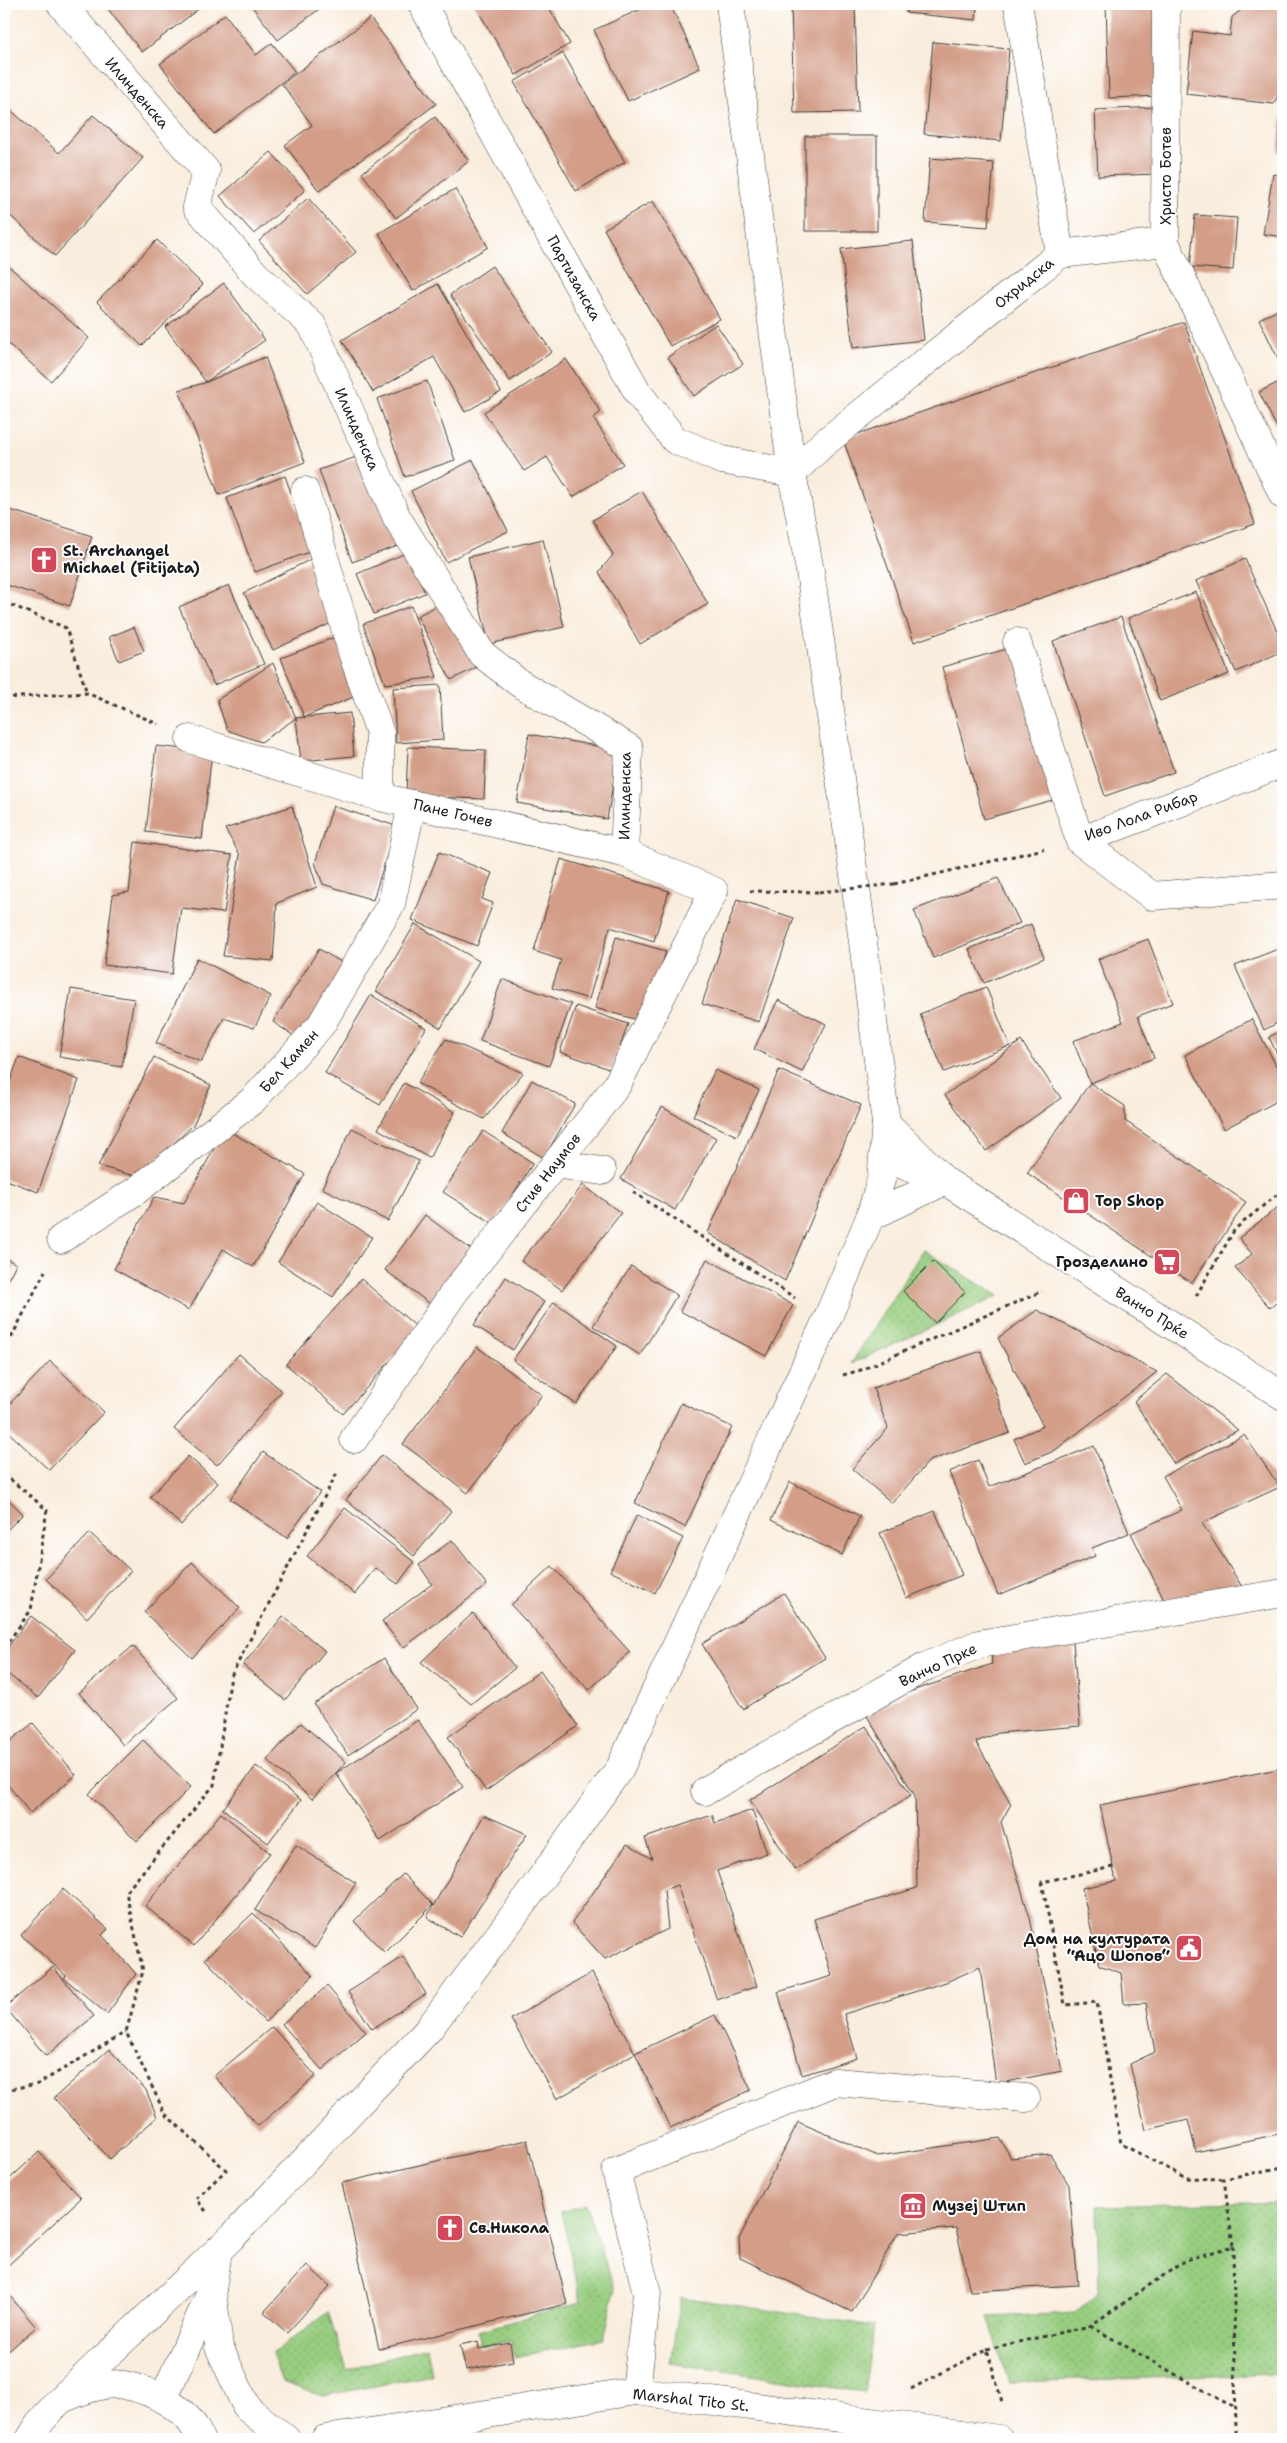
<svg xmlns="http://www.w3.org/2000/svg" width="1287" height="2443" font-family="'Shantell Sans',sans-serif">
<defs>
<pattern id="park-dots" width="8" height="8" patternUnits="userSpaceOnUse" patternTransform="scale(1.25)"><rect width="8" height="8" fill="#97cd7f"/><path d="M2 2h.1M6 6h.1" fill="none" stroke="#82af6d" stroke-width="1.8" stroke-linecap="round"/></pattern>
</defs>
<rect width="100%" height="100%" fill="#fff"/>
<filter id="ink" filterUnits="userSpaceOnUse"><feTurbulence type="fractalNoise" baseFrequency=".02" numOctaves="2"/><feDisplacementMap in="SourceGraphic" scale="10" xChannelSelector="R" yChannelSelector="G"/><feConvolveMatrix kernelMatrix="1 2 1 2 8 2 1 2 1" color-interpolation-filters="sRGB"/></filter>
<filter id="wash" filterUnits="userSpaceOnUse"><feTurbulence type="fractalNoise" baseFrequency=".0096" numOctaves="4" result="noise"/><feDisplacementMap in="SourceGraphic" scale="20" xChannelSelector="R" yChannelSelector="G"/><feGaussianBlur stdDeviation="1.12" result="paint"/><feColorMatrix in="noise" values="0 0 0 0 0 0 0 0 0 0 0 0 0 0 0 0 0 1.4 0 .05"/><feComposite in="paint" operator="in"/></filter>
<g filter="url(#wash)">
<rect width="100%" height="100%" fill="#f9eddd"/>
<g fill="url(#park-dots)" stroke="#5a744e">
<path d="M923 1250 999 1296 851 1364Z"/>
<path d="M1283 2201V2374L1009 2382 988 2317 1075 2313 1099 2290 1097 2206Z"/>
<path d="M585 2204 615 2289 604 2339 514 2357 511 2341 481 2346 478 2331 581 2302 561 2212Z"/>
<path d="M681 2297 874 2326 864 2392 670 2363Z"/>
<path d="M328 2312 347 2369 427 2348 432 2375 322 2396 282 2382 272 2354Z"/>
</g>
<g id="blocks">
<g fill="#d39d87">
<path d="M104 4H205L142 52Z"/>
<path d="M250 4H326L278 40Z"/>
<path d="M474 4H547L570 44 516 75Z"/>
<path d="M652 4H670L700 68 628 101 594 30Z"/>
<path d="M791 4H855L858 112 794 113Z"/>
<path d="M907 4H977L976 20 906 13Z"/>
<path d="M1106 4H1158L1161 96 1109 98Z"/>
<path d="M1249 4H1283V84L1274 104 1186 94 1193 31 1230 36 1232 17Z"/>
<path d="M225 14 256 55 272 43 295 72 214 134 160 64Z"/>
<path d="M370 18 436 104 319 191 285 145 312 125 282 84Z"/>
<path d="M933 42 1009 49 1001 141 924 134Z"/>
<path d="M563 53 625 162 576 191 514 82Z"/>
<path d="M4 104 59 153 93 115 143 158 55 256 4 210Z"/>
<path d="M1156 107 1159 174 1098 176 1095 110Z"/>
<path d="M1282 114H1283V153L1278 152Z"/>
<path d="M435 117 469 161 396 218 362 173Z"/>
<rect x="805" y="136" width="72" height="95"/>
<path d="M271 152 305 190 254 234 220 196Z"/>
<path d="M930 158 994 163 988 227 925 222Z"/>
<path d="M1273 174 1283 176V237L1263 234Z"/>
<path d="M455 189 488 247 413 291 379 233Z"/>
<path d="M308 198 356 252 307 294 259 241Z"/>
<path d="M653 201 720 319 670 346 604 229Z"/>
<path d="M1195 215 1237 218 1233 270 1190 267Z"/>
<path d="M157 240 203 285 142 346 97 302Z"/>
<path d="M913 241 924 340 853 348 841 249Z"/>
<path d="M4 262 89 338 51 381 4 340Z"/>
<path d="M492 266 552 352 510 381 450 295Z"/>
<path d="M224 283 265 340 206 382 165 327Z"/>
<path d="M438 284 501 392 465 412 434 357 373 392 342 340Z"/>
<path d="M1283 308V369L1259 319Z"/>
<path d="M1184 322 1255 524 914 642 843 439Z"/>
<path d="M716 324 743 364 694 396 668 357Z"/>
<path d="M265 357 305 462 219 495 179 390 204 383Z"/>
<path d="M566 359 601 412 593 418 623 464 573 497 547 457 524 471 484 412Z"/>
<path d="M1283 380V440L1259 392Z"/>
<path d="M427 381 455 460 405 477 377 399Z"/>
<path d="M365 454 398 546 352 562 319 470Z"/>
<path d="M473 460 508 531 446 562 411 491Z"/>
<path d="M285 476 312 551 255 572 227 498Z"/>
<path d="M642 491 708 604 640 644 599 572 613 555 593 520Z"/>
<path d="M4 508 92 536 70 606 4 584Z"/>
<path d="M543 539 564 627 489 644 468 557Z"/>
<path d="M408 552 425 593 374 614 357 574Z"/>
<path d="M313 558 336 621 273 650 244 593Z"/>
<path d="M1245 559 1283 645V651L1236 672 1196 581Z"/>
<path d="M229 585 264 664 214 685 179 607Z"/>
<path d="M1196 592 1229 674 1160 701 1128 618Z"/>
<path d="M446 601 481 665 451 680 417 616Z"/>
<path d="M411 606 437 677 385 684 363 624Z"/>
<path d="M1121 617 1174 772 1105 796 1053 641Z"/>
<path d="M134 627 144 651 119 661 109 637Z"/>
<path d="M338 636 361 694 304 717 281 658Z"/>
<path d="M1014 647 1056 799 984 819 942 667Z"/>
<path d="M273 663 296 718 261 742 227 730 217 700Z"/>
<path d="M440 685 443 740 396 743 393 688Z"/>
<path d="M350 713 354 756 301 761 296 718Z"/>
<path d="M529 734 619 750 607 819 517 803Z"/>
<path d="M156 746 212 752 202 839 146 832Z"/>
<path d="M408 747 486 750 484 799 406 796Z"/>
<path d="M292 806 317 887 277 903 273 961 223 956 240 855 225 829Z"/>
<path d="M333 806 396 826 373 900 323 884 315 863Z"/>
<path d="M135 842 232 855 224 913 181 908 172 974 104 965 113 895 129 892Z"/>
<path d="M439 852 492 873 482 899 493 903 477 946 412 920Z"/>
<path d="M561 859 669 891 654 941 610 927 589 999 552 988 561 960 534 951Z"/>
<path d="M998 878 1020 923 933 958 914 910Z"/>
<path d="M737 899 794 918 759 1022 702 1004Z"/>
<path d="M415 924 479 961 441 1028 376 991Z"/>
<path d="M1031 924 1044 958 984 983 969 949Z"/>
<path d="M616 937 666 951 645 1022 595 1008Z"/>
<path d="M1148 939 1173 1003 1138 1016 1154 1058 1090 1083 1073 1041 1123 1022 1098 959Z"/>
<path d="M1283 947V1020L1264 1030 1235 966Z"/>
<path d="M319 949 346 965 300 1040 273 1022Z"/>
<path d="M197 958 271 996 254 1028 224 1018 201 1062 156 1043Z"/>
<path d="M502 979 571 1004 549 1066 480 1041Z"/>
<path d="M986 987 1010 1046 944 1072 920 1014Z"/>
<path d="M71 989 134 999 122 1067 59 1057Z"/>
<path d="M371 995 426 1028 380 1105 325 1073Z"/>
<path d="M778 1000 826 1024 802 1072 754 1049Z"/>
<path d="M576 1006 628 1024 612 1070 560 1052Z"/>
<path d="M1252 1019 1283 1079V1098L1224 1129 1185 1055Z"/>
<path d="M1283 1030V1067L1269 1037Z"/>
<path d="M446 1039 523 1073 484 1119 417 1083Z"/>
<path d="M1021 1041 1061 1098 986 1151 945 1095Z"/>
<path d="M19 1057 79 1080 38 1192 4 1179V1098Z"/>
<path d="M154 1057 211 1085 193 1125 139 1177 98 1166Z"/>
<path d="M715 1070 759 1090 737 1136 693 1116Z"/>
<path d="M779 1070 861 1105 785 1281 708 1233Z"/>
<path d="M532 1080 575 1104 544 1158 502 1133Z"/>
<path d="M404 1083 455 1112 429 1158 378 1129Z"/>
<path d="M1090 1083 1125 1106V1121L1246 1202 1192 1283 1027 1173Z"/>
<path d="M662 1107 716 1138 675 1210 621 1179Z"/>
<path d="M352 1128 419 1161 388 1221 322 1188Z"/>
<path d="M225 1129 305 1174 253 1267 223 1249 189 1310 114 1269 154 1197 184 1203Z"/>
<path d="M483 1131 533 1163 494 1224 443 1192Z"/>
<path d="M583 1185 621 1213 562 1290 521 1261Z"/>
<path d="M317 1202 372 1237 333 1297 278 1262Z"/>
<path d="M1283 1203V1297L1270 1308 1235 1268 1252 1254 1239 1238Z"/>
<path d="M425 1215 473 1251 433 1306 385 1270Z"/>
<path d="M4 1257 16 1264 4 1287Z"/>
<path d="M707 1259 793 1305 766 1356 680 1311Z"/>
<path d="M933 1261 965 1292 935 1323 903 1291Z"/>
<path d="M631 1266 677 1295 640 1355 593 1326Z"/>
<path d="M506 1277 544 1302 513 1350 474 1325Z"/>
<path d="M361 1279 419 1329 343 1414 286 1364Z"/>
<path d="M554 1302 617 1346 576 1404 513 1360Z"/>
<path d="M1037 1310 1157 1372 1054 1451 1025 1463 1014 1439 1043 1426 998 1338Z"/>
<path d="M477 1347 542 1395 468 1493 403 1444Z"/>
<path d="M981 1351 1010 1433 929 1461 892 1503 852 1469 888 1428 873 1388Z"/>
<path d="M239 1354 282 1391 217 1465 174 1429Z"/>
<path d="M50 1361 104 1412 49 1470 4 1428V1410Z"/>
<path d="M1167 1374 1238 1430 1174 1464 1134 1401Z"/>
<path d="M681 1403 732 1427 685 1527 635 1503Z"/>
<path d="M1244 1435 1280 1487 1202 1523 1244 1590 1164 1600 1131 1533 1182 1510 1163 1476Z"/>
<path d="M1094 1446 1129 1533 1092 1548 1095 1556 998 1595 949 1472 978 1460 989 1487Z"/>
<path d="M263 1452 320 1492 287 1538 230 1499Z"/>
<path d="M382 1455 451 1511 414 1556 346 1500Z"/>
<path d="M188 1456 218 1483 181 1525 150 1497Z"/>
<path d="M790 1482 860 1516 842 1555 771 1520Z"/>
<path d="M4 1495 23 1514 4 1533Z"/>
<path d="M345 1508 414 1562 398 1584 375 1568 355 1594 307 1556Z"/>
<path d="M935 1511 962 1575 906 1598 880 1533Z"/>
<path d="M637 1515 683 1538 655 1593 610 1571Z"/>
<path d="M90 1533 131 1571 87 1618 46 1579Z"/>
<path d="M452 1540 487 1585 403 1648 382 1621 432 1584 419 1565Z"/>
<path d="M192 1562 240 1608 192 1658 144 1612Z"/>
<path d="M552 1566 630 1652 589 1690 511 1605Z"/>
<path d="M784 1593 825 1658 743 1709 702 1644Z"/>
<path d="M473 1613 515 1668 471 1704 421 1662Z"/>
<path d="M31 1616 75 1650 38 1698 4 1671V1652Z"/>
<path d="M283 1616 325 1651 285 1700 243 1665Z"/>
<path d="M1073 1642 1080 1726 998 1733 976 1742 1011 1804 1001 1822 1030 1918 1062 2071 996 2084 980 1967 946 1982 844 2014 857 2058 802 2075 778 1992 832 1976 814 1919 917 1888 915 1796 867 1716 909 1692 992 1664 991 1650Z"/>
<path d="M133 1646 178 1698 123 1745 79 1693Z"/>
<path d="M384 1658 417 1709 348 1755 314 1704Z"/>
<path d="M540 1671 578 1726 486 1791 448 1737Z"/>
<path d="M418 1720 463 1787 380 1841 336 1773Z"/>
<path d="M33 1723 76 1775 30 1813 4 1780V1746Z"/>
<path d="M301 1723 346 1762 312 1799 267 1760Z"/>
<path d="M866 1726 911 1795 795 1870 750 1800Z"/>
<path d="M143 1740 191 1787 137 1841 89 1794Z"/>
<path d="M256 1766 301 1800 268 1843 223 1809Z"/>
<path d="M1283 1768V2133L1196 2152 1188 2120 1146 2130 1130 2064 1155 2052 1146 2003 1124 2004 1121 1973 1099 1965 1082 1888 1116 1881 1100 1805Z"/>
<path d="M752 1810 767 1853 717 1871 757 1986 717 2000 677 1885 664 1890 668 1929 605 1959 572 1923 627 1844 652 1859 645 1838 712 1815 715 1823Z"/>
<path d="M221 1813 270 1853 194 1946 145 1906Z"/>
<path d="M484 1815 527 1834 460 1937 427 1917Z"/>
<path d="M296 1845 356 1883 315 1948 255 1910Z"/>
<path d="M403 1874 433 1905 385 1953 354 1921Z"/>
<path d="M63 1889 108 1929 102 1935 136 1974 107 2014 64 1978 66 1976 21 1935Z"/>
<path d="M253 1913 313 1976 265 2022 205 1959Z"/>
<path d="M403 1957 426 1994 372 2029 348 1992Z"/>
<path d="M53 1967 94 2016 46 2056 5 2007Z"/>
<path d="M592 1973 635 2053 715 2015 751 2090 670 2128 635 2053 557 2099 511 2019Z"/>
<path d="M327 1986 366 2032 322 2070 282 2024Z"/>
<path d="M272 2027 316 2076 258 2126 214 2076Z"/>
<path d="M109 2049 146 2090 157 2117 110 2159 54 2098Z"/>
<path d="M798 2122 878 2156 1000 2138 1011 2158 1050 2154 1069 2185 1078 2285 970 2291 956 2228 898 2233 852 2312 740 2258 739 2239Z"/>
<path d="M527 2140 567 2304 379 2349 342 2183Z"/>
<path d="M39 2152 81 2198 4 2269V2184Z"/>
<path d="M307 2265 330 2286 287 2333 264 2312Z"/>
<path d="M4 2289 36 2327 4 2355Z"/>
<path d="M478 2341 479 2349 510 2343 513 2361 466 2370 460 2345Z"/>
</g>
</g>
</g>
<g filter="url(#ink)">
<use href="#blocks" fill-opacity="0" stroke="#3d3b39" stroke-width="1"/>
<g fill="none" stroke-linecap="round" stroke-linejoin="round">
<g stroke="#3d3b39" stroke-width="29">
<g id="street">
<path d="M61 4 206 171 197 207 256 275 312 325 397 518 482 654 519 683 629 748 624 853"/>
<path d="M1165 242 1283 495"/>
<path d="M1060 254 1165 242 1166 4"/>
<path d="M792 473 823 444 1060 254 1018 4"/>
<path d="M305 491 353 655 380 733V797"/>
<path d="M1017 642 1080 841 1283 763"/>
<path d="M190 739 380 797 624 853 714 891 617 1085 453 1294 354 1439"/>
<path d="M1080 841 1152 896 1283 885"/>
<path d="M884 1158 945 1181 1283 1396"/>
<path d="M555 1164 602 1171"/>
<path d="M61 1239 137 1190 253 1100 321 1025 391 904 412 804"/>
<path d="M705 1791 927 1666 979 1644 1283 1593"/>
<path d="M636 2391 647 2293 616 2171 835 2082 1026 2098"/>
</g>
</g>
<g stroke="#3d3b39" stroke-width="29">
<g id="secondary">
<path d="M422 4 638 393 675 440 722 460 792 473"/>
<path d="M870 1217 945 1181 886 1123"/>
<path d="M218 2251 212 2290 219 2347 247 2408 286 2439"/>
<path d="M67 2397C84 2390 104 2382 124 2385 152 2390 191 2410 200 2439"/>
<path d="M163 2399 212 2290"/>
<path d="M30 2439 41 2421 61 2399 235 2234 428 2030 529 1895 620 1768 828 1317 870 1217 881 1180 886 1123 858 903 810 571 792 473 730 4"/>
<path d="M325 2439 636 2391 999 2439"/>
</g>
</g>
<g stroke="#3d3b39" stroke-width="3" stroke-dasharray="4 4" stroke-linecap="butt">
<path d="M4 602 66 628 87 693"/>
<path d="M4 698 87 693 158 724"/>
<path d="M894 884 1044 849"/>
<path d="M750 891 819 892"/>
<path d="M633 1192 795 1298"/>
<path d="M1196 1296 1235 1229 1275 1196 1283 1192"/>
<path d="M4 1352 45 1271"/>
<path d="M843 1375 861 1370 1042 1291"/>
<path d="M4 1474 47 1510 31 1610 4 1648"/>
<path d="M1113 1867 1042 1882 1065 2005 1097 2002 1121 2144 1186 2178 1224 2179"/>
<path d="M4 2090 38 2084 126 2032"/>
<path d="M206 2211 196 2199 226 2170 165 2114 126 2032 143 1971 126 1892 214 1785 231 1676 338 1471"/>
<path d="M1233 2246 1236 2433"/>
<path d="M1090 2326 1235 2408"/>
<path d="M987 2349 1090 2326 1186 2260 1233 2246 1224 2179 1283 2167"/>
<path d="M911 2389 987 2349 1002 2402"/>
</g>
<use href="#street" stroke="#fff" stroke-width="28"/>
<use href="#secondary" stroke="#fff" stroke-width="28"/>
<path stroke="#3d3b39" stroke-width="3" stroke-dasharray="4 4" stroke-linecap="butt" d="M819 892 894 884"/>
</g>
</g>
<defs>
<g id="church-square" transform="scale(1.4375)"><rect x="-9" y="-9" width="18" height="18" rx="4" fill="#d1495b" stroke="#fff"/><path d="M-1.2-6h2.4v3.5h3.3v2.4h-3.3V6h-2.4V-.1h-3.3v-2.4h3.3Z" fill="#fff"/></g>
<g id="shop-square" transform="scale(1.4375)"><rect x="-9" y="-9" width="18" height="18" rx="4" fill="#d1495b" stroke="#fff"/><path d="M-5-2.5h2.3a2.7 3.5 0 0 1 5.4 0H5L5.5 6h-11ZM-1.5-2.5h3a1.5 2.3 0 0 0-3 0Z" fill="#fff"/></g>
<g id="supermarket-square" transform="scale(1.4375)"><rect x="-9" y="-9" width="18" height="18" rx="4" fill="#d1495b" stroke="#fff"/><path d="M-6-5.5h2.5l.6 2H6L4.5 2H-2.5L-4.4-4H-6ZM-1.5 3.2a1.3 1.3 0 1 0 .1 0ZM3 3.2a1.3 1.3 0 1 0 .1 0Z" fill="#fff"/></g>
<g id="civic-square" transform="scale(1.4375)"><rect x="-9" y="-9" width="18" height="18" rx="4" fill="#d1495b" stroke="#fff"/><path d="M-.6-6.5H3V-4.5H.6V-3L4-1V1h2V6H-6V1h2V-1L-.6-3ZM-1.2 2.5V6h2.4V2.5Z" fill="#fff"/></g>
<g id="museum-square" transform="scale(1.4375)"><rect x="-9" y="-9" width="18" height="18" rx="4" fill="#d1495b" stroke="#fff"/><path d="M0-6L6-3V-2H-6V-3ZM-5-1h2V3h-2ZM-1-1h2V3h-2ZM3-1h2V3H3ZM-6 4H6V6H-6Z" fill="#fff"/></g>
</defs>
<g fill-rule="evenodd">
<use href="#church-square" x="44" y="560"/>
<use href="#shop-square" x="1076" y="1201"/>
<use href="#supermarket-square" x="1167" y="1262"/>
<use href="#civic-square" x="1189" y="1948"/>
<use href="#museum-square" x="913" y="2206"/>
<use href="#church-square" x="450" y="2228"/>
</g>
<g text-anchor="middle" stroke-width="4" stroke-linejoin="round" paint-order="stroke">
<g font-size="15" fill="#1c1c1c" stroke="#fff">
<text transform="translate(137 93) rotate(49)" y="5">Илинденска</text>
<text transform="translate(1166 176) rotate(-90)" y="5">Христо Ботев</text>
<text transform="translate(574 278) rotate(61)" y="5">Партизанска</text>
<text transform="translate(1024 283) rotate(-39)" y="5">Охридска</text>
<text transform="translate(357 429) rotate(66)" y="5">Илинденска</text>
<text transform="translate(625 796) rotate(-89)" y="5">Илинденска</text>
<text transform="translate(453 813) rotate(13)" y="5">Пане Гочев</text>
<text transform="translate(1141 816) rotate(-20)" y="5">Иво Лола Рибар</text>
<text transform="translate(289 1061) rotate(-48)" y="5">Бел Камен</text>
<text transform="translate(548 1173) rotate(-52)" y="5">Стив Наумов</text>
<text transform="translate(1152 1313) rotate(32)" y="5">Ванчо Прќе</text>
<text transform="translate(938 1665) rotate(-25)" y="5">Ванчо Прке</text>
<text transform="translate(691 2400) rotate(6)" y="5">Marshal Tito St.</text>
</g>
<g font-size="15" font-weight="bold" fill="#1c1c1c" stroke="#fff" text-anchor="start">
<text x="63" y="556">St. Archangel<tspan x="63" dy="17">Michael (Fitijata)</tspan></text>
<text x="1095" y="1206">Top Shop</text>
<text x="1148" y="1267" text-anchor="end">Грозделино</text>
<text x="1170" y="1944" text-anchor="end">Дом на културата<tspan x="1170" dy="17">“Ацо Шопов“</tspan></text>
<text x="932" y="2211">Музеј Штип</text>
<text x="469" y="2233">Св.Никола</text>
</g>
</g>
<rect width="1287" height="2443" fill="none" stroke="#fff" stroke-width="20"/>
</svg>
